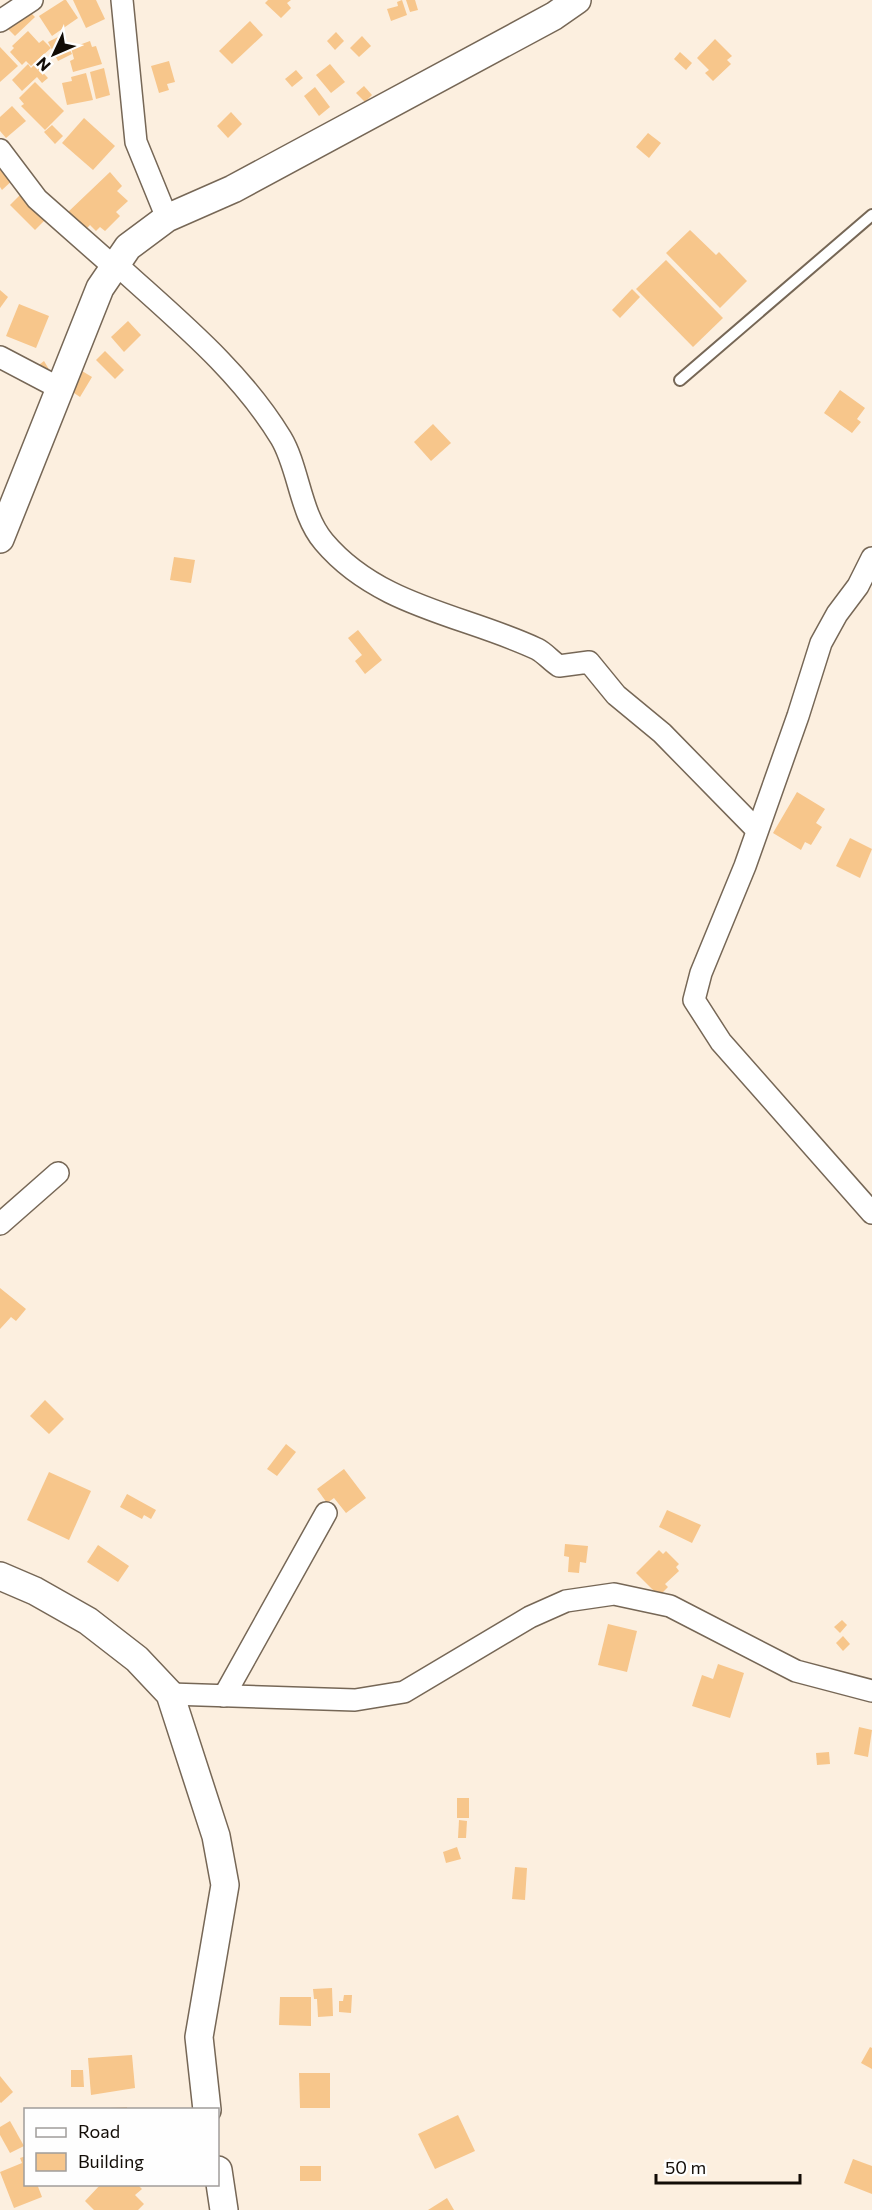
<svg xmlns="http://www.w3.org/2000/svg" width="872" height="2210" font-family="Commissioner,sans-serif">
<rect width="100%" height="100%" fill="#fcefdf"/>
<g fill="#f7c68b">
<path d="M64 0H66L78 18 52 36 39 16Z"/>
<path d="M73 0H96L105 19 86 28Z"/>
<path d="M268 0H291L287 3 291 8 281 18 265 3Z"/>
<path d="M402 0 407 15 391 21 387 9 398 6 397 2Z"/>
<path d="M406 0H415L418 10 410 12Z"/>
<path d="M26 8 35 17 15 36 6 27Z"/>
<path d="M250 21 263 35 232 64 219 51Z"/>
<path d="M28 31 39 43 43 40 51 48 31 66 26 61 22 65 10 52 14 48 12 46Z"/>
<path d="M336 32 344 41 335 50 327 41Z"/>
<path d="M62 35 72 54 58 61 48 42Z"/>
<path d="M362 36 371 46 359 57 350 48Z"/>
<path d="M715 39 732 56 727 60 731 64 713 81 705 73 709 70 697 58Z"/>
<path d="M90 41 92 47 96 46 102 64 73 72 70 61 74 59 71 48Z"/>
<path d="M0 47 18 66 0 82Z"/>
<path d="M680 52 692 63 686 70 674 59Z"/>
<path d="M169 61 175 82 167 84 169 90 159 93 151 66Z"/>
<path d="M28 64 31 68 35 64 48 78 42 83 37 77 22 91 12 80Z"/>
<path d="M330 64 345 82 331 93 316 75Z"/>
<path d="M104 68 110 95 96 99 90 72Z"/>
<path d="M296 70 303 78 292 87 285 79Z"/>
<path d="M86 73 93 100 67 105 62 83 72 81 71 77Z"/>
<path d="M35 82 64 111 45 130 21 106 24 104 19 98Z"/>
<path d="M364 86 372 95 365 102 356 93Z"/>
<path d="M315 87 330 107 319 116 304 96Z"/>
<path d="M12 106 26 121 6 138 0 131V117Z"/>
<path d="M231 112 242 124 228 138 217 126Z"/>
<path d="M84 118 115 146 93 170 62 143Z"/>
<path d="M52 125 63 136 55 144 44 132Z"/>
<path d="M648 133 661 143 649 158 636 147Z"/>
<path d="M0 162 15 178 2 190 0 187Z"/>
<path d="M110 172 122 186 117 191 128 201 116 212 120 216 105 231 100 227 96 231 90 225 84 231 67 213Z"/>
<path d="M21 194 46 219 35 230 10 205Z"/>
<path d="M690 230 716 255 719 252 747 281 720 308 666 253Z"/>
<path d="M666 260 723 318 693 347 636 289Z"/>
<path d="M632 289 640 297 620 318 612 310Z"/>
<path d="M0 290 8 297 0 308Z"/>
<path d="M19 304 49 316 36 348 6 336Z"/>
<path d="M128 321 141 335 124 352 111 337Z"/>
<path d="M105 351 124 370 115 379 96 360Z"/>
<path d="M44 361 50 371 42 377 35 368Z"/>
<path d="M82 371 92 377 80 397 71 391Z"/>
<path d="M840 390 865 408 857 419 861 422 852 433 824 413Z"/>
<path d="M433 424 451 443 431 461 414 442Z"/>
<path d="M174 557 195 560 191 583 170 580Z"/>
<path d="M358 630 382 660 365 674 355 661 362 655 348 638Z"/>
<path d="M797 792 825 809 816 823 822 827 811 845 805 842 801 850 773 833Z"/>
<path d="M850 838 872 849 860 878 836 866Z"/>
<path d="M0 1288 26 1309 16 1321 11 1317 0 1329Z"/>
<path d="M45 1400 64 1419 49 1434 30 1416Z"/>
<path d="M286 1444 296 1452 277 1476 267 1469Z"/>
<path d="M344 1469 366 1498 346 1513 334 1498 327 1503 317 1489Z"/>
<path d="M49 1472 91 1491 69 1540 27 1520Z"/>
<path d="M127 1494 156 1510 151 1519 144 1515 142 1519 120 1507Z"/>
<path d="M667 1510 701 1525 692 1543 659 1527Z"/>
<path d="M565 1544 588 1546 586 1563 580 1562 579 1573 568 1572 569 1557 564 1556Z"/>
<path d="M98 1545 129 1566 118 1582 87 1562Z"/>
<path d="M659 1550 663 1554 666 1551 679 1564 676 1567 679 1571 665 1584 668 1587 659 1596 636 1573Z"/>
<path d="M842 1620 847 1625 840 1633 834 1627Z"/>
<path d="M608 1624 637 1631 627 1672 598 1665Z"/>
<path d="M843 1636 850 1644 843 1651 836 1643Z"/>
<path d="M718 1664 744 1673 730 1718 692 1706 702 1675 713 1679Z"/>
<path d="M859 1727 872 1730 868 1757 854 1754Z"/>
<path d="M829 1752 830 1764 817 1765 816 1753Z"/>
<rect x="457" y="1798" width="12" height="20"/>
<path d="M459 1820 467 1821 466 1838H458Z"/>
<path d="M457 1847 461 1859 446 1863 443 1852Z"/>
<path d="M515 1867 527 1868 525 1900 512 1899Z"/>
<path d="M332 1988 333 2016 318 2017 317 1999H314L313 1989Z"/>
<path d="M344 1995H352L351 2013 339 2012V2001H343Z"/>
<path d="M280 1997H311V2026L279 2025Z"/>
<path d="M870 2047 872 2048V2069L861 2063Z"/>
<path d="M132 2055 135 2088 91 2095 88 2058Z"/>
<path d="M71 2070H83L84 2087H71Z"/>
<path d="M299 2073H330V2108H300Z"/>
<path d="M0 2076 13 2092 1 2103 0 2102Z"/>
<path d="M127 2107V2110H109V2108Z"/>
<path d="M458 2115 475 2151 435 2169 418 2134Z"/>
<path d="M10 2121 24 2146 10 2153 0 2135V2127Z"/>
<path d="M26 2156V2184H37L42 2197 14 2208 0 2172 22 2163 20 2158Z"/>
<path d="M853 2159 872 2166V2194L844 2183Z"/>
<rect x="300" y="2166" width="21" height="15"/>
<path d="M101 2184H141L139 2186 142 2189 135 2195 144 2204 138 2210H94L85 2201Z"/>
<path d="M447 2198 454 2210H428Z"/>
</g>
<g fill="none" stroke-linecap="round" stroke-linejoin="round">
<g stroke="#766756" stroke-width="14">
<path id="service" d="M680 380 872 215"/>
</g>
<g stroke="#766756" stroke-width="24">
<g id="minor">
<path d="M122 0 136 142 167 218"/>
<path d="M0 21 32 0"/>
<path d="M0 150 37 199 114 267"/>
<path d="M116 264C175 318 239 369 281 438 299 468 300 514 324 542 379 607 465 615 537 649 545 653 551 661 559 666L589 662 616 695 662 733 757 830"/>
<path d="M0 357 61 389"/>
<path d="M872 558 858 586 837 614 821 643 798 716 745 866 701 973 694 1000 721 1042 872 1213"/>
<path d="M0 1224 58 1173"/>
<path d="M170 1694 355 1700 404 1692 530 1617 566 1601 614 1594 670 1606 796 1671 872 1691"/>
<path d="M224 1696 326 1513"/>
</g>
</g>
<g stroke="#766756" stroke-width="30">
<g id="tertiary">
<path d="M0 539 100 288 128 247 167 218 233 189 554 16 577 0"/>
<path d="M0 1576 35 1591 88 1621 137 1659 170 1694 216 1836 225 1885 199 2037 207 2110"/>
<path d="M218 2170 224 2210"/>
</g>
</g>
<use href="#service" stroke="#fff" stroke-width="10"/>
<use href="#minor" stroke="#fff" stroke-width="21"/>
<use href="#tertiary" stroke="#fff" stroke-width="27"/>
</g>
<rect x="24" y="2108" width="195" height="78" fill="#fefefe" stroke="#a09d9b" stroke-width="1.5"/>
<rect x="36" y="2128" width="30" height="9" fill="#ffffff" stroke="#a09d9b" stroke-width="1.5"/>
<text x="78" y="2138" font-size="18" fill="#120c06">Road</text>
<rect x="36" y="2153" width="30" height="18" fill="#f7c68b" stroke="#a09d9b" stroke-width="1.5"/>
<text x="78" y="2168" font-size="18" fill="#120c06">Building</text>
<g transform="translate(54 54) rotate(226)" stroke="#fefefe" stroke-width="4.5" paint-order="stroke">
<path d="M0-4.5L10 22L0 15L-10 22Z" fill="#120c06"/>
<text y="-9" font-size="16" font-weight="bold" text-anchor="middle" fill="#120c06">N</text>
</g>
<path d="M656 2174v9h144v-9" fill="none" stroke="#120c06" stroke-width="3"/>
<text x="665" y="2174" font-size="18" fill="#120c06" stroke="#fefefe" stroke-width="4.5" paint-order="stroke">50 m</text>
</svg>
